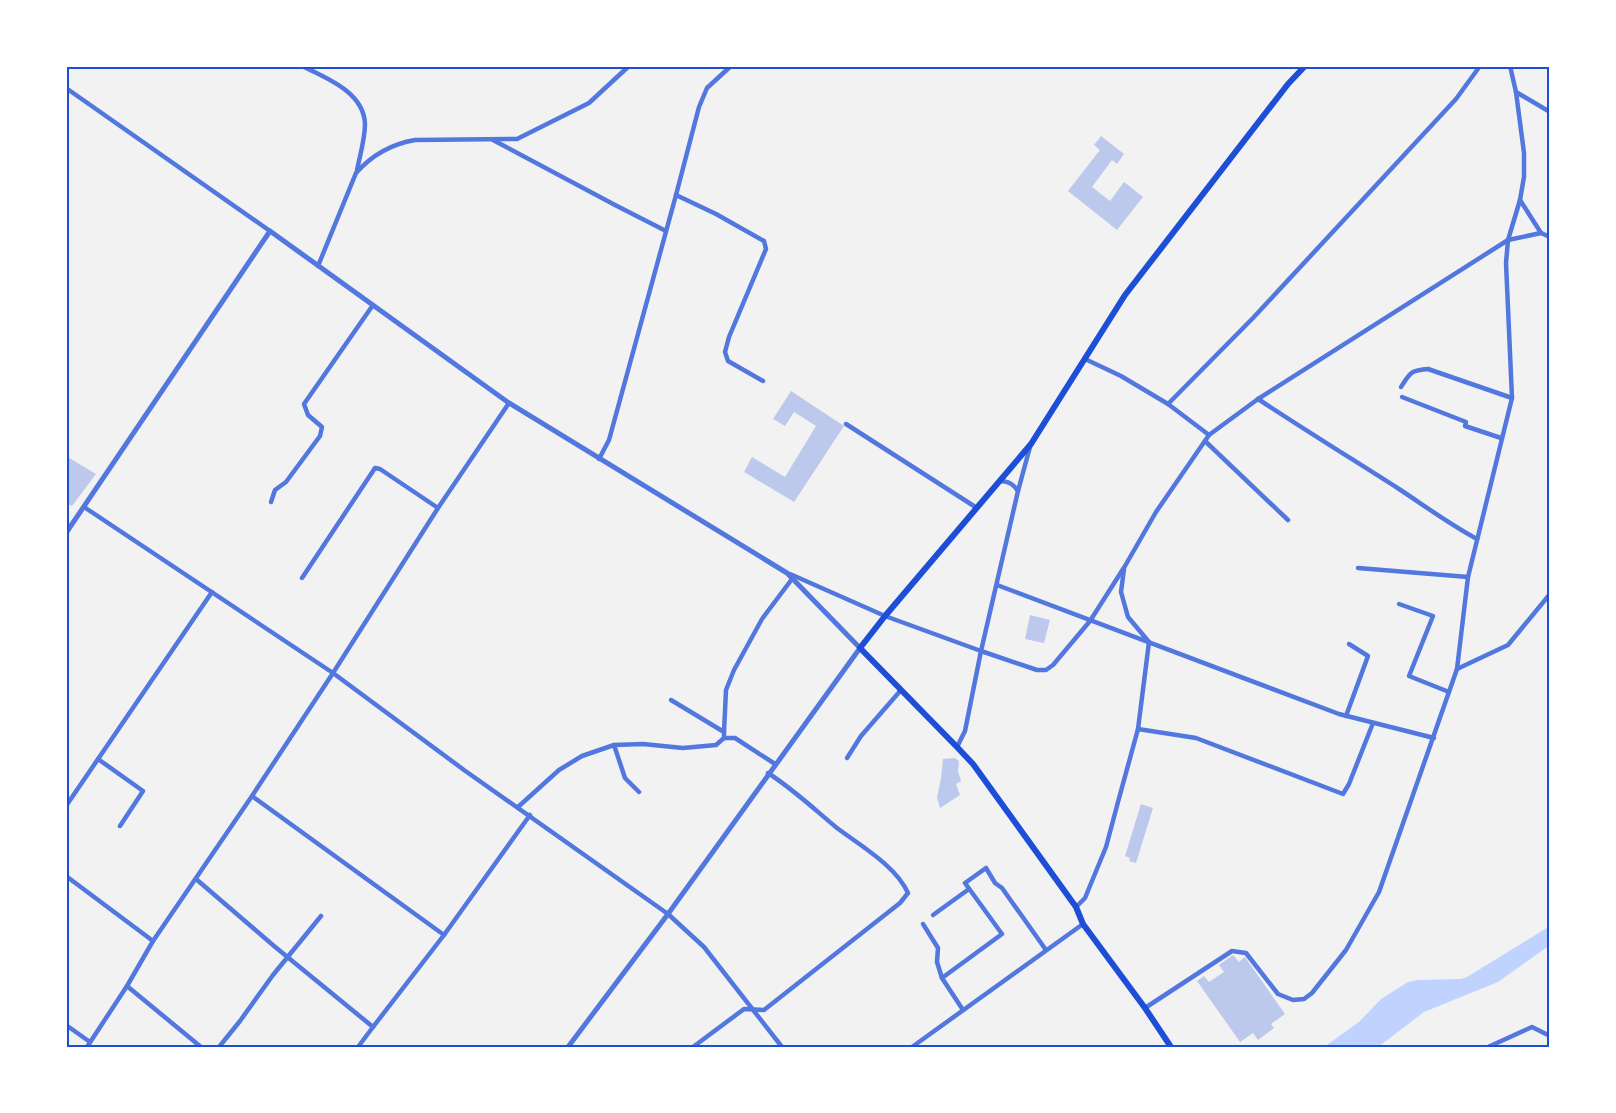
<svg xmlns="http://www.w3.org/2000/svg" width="1616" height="1113" font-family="Georgia,serif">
<rect width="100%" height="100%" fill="#f2f2f2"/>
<path fill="#bfd3fe" d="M1550 926V945L1498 982 1424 1012 1378 1047H1324L1359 1022 1381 999 1408 982 1418 980 1461 979 1467 977Z"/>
<g fill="#bdc9ec">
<path d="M1101 136 1124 154 1117 164 1112 160 1092 187 1110 201 1124 182 1143 197 1117 230 1068 191 1100 150 1094 145Z"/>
<path d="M791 391 844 426 794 502 744 472 752 457 785 477 816 426 794 412 785 426 773 419Z"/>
<path d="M66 456 96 474 72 506 66 503Z"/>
<path d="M1030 615 1050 620 1044 643 1025 639Z"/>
<path d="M955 758 959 761 958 771 961 781 956 784 960 795 940 808 937 798 941 778 943 759Z"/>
<path d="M1141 804 1153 808 1136 863 1129 861 1130 858 1125 856Z"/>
<path d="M1233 955 1239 962 1245 957 1285 1014 1271 1024 1274 1028 1258 1040 1253 1033 1240 1042 1197 981 1204 976 1209 982 1224 972 1219 965Z"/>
</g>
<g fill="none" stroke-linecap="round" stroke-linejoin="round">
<g stroke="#5277de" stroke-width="4.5">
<path d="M302 66C326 78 364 92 365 124 365 139 360 155 357 170"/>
<path d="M66 88 270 231"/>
<path d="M1516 92 1550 112"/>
<path d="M493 140 615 205 666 231"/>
<path d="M676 195 699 107 707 88 731 66"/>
<path d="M1520 200 1541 233"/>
<path d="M318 266 356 173C372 155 391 144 415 140L517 139 589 103 629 66"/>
<path d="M1085 359 1121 376 1168 404 1209 435"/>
<path d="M1401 387C1410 373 1411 370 1428 369L1512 398"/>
<path d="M1402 397 1466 422 1465 426 1501 438"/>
<path d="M1258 399C1305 430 1352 459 1399 489 1425 506 1449 524 1477 539"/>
<path d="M1168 404 1253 318 1456 99 1480 66"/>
<path d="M846 424 977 508"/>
<path d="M1205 441 1288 520"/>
<path d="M599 459 609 440 676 195 716 214 764 241 766 249 729 337 725 352 728 361 763 381"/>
<path d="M999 481C1009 481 1013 484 1018 491"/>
<path d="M271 502 275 490 286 482 320 436 322 427 308 415 304 404 373 305"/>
<path d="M84 507 333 673 464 770 668 914 704 947 782 1047"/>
<path d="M1358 568 1468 577"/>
<path d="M790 574 885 616 981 651 1037 670H1046L1053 665 1090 621 1125 566 1156 512 1209 435 1258 399 1508 240 1541 233 1550 237"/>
<path d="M302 578 375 468 380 469 438 508"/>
<path d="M997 585 1339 714 1434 738"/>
<path d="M1399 604 1433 616 1409 676 1449 692"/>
<path d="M1457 669 1508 645 1550 594"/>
<path d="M1346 716 1368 656 1349 644"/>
<path d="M1138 729 1196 738 1343 794 1349 784 1373 723"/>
<path d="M724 732 726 690 734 670 762 619 792 579"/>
<path d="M724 738H735L775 764"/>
<path d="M614 745 643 744 683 748 716 745 724 738V732L671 700"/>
<path d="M957 747 965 731 981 651 1018 491 1030 447"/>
<path d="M847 758 861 736 901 690"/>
<path d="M98 759 143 791 120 826"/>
<path d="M252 796 444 935"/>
<path d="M66 806 212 592"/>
<path d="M518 807 559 770 582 756 614 745 625 778 639 792"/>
<path d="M66 876 153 941"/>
<path d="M196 879 274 946 373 1027 358 1047"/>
<path d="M1076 907 1085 898 1106 847 1118 802 1138 729 1149 642 1128 617 1121 592 1124 569"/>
<path d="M933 915 969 889"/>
<path d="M923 924 938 948 937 962 942 978 963 1010"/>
<path d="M942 978 1002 934 965 883 986 868 995 883 1002 888 1046 950"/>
<path d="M127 986 201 1047"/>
<path d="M1145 1008 1232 951 1246 953 1278 994 1293 1000 1304 999 1312 993 1346 950 1379 892 1457 669 1468 577 1512 398 1506 263 1508 240 1520 200 1524 177V153L1516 92 1510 66"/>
<path d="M66 1025 90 1042"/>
<path d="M373 1027 444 935 530 815"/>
<path d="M87 1047 127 986 153 941 252 796 333 673 438 508 509 403"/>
<path d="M219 1047 240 1021 273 975 321 916"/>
<path d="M693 1047 744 1009 764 1010 900 903 908 893C896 866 861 846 837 828 814 809 793 789 768 773"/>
<path d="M912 1047 1083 924"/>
<path d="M1488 1047 1532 1027 1550 1036"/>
</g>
<path stroke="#5277de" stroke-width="5" d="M66 533 270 231 509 403 787 573 860 648 668 914 568 1047"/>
<path stroke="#1d4ed8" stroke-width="6" d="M1171 1047 1145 1008 1083 924 1076 907 973 764 957 747 860 648 885 616 1031 444 1125 295 1288 84 1305 66"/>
</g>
<rect width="1616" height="1113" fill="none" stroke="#ffffff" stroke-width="135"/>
<rect x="68" y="68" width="1480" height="978" fill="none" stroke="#1d4ed8" stroke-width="2"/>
</svg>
